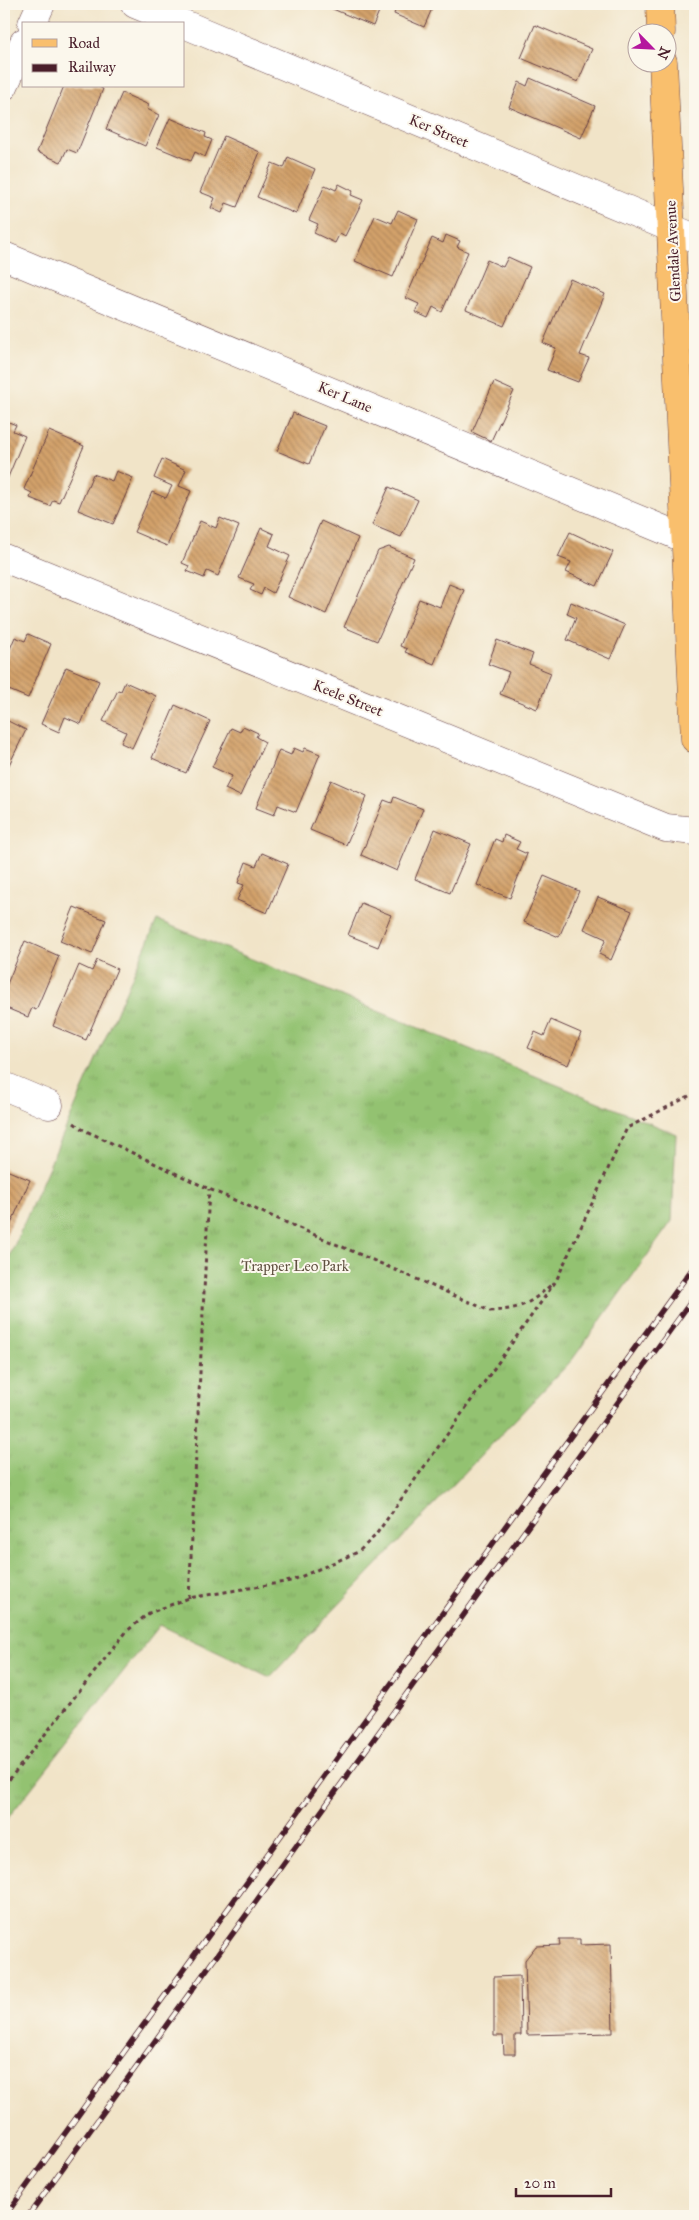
<svg xmlns="http://www.w3.org/2000/svg" width="699" height="2220" font-family="'IM FELL Great Primer',serif">
<defs>
<pattern id="grass-tufts" width="24" height="20" patternUnits="userSpaceOnUse" patternTransform="scale(1.25)"><rect width="24" height="20" fill="#93c271"/><path d="M3 7l-1-3M5 7V3M7 7l1-3M15 17l-1-3M17 17v-4M19 17l1-3" fill="none" stroke="#80a662"/></pattern>
<pattern id="building-back-hatch" width="6" height="6" patternUnits="userSpaceOnUse" patternTransform="scale(1.25)"><rect width="6" height="6" fill="#d3a26b"/><path d="M-1 5l2 2M0 0l6 6M5-1l2 2" fill="none" stroke="#ad8358"/></pattern>
</defs>
<rect width="100%" height="100%" fill="#fbf7ec"/>
<filter id="ink" filterUnits="userSpaceOnUse"><feTurbulence type="fractalNoise" baseFrequency=".02" numOctaves="2"/><feDisplacementMap in="SourceGraphic" scale="10" xChannelSelector="R" yChannelSelector="G"/><feConvolveMatrix kernelMatrix="1 2 1 2 8 2 1 2 1" color-interpolation-filters="sRGB"/></filter>
<filter id="wash" filterUnits="userSpaceOnUse"><feTurbulence type="fractalNoise" baseFrequency=".0096" numOctaves="4" result="noise"/><feDisplacementMap in="SourceGraphic" scale="20" xChannelSelector="R" yChannelSelector="G"/><feGaussianBlur stdDeviation="1.12" result="paint"/><feColorMatrix in="noise" values="0 0 0 0 0 0 0 0 0 0 0 0 0 0 0 0 0 1.4 0 .05"/><feComposite in="paint" operator="in"/></filter>
<g filter="url(#wash)">
<rect width="100%" height="100%" fill="#f1e4c8"/>
<path fill="url(#grass-tufts)" stroke="#6e704e" d="M157 920 676 1134 672 1221 572 1360 270 1677 160 1625 4 1823V1269Z"/>
<g id="blocks">
<g fill="url(#building-back-hatch)">
<path d="M321 4H382L373 26Z"/>
<path d="M398 4H434L424 27 394 14Z"/>
<path d="M535 25 592 49 578 82 521 58Z"/>
<path d="M530 78 595 106 581 138 509 107 519 82 527 86Z"/>
<path d="M64 86H97L103 89 77 153 67 149 61 162 37 152Z"/>
<path d="M122 93 149 105 147 109 159 115 145 146 106 129Z"/>
<path d="M170 118 206 133 205 137 212 140 205 157 195 152 191 161 157 147Z"/>
<path d="M224 136 260 152 237 207 226 203 222 213 211 208 215 198 200 192Z"/>
<path d="M288 157 315 169 296 214 257 197 272 163 284 168Z"/>
<path d="M339 184 353 191 351 195 363 200 345 236 340 233 335 243 314 233 318 224 309 220 325 185 336 190Z"/>
<path d="M398 210 418 219 393 277 355 261 375 216 392 223Z"/>
<path d="M446 235 460 241 457 247 468 252 442 312 433 307 428 318 415 312 419 304 406 298 432 238 443 243Z"/>
<path d="M508 257 530 267 504 326 466 310 487 260 503 267Z"/>
<path d="M570 279 605 294 580 355 589 358 578 382 547 370 556 348 543 343Z"/>
<path d="M494 382 514 391 491 441 472 432Z"/>
<path d="M293 413 325 426 309 464 277 451Z"/>
<path d="M4 420 16 425 13 431 25 436 4 487Z"/>
<path d="M49 431 84 446 59 502 53 500 50 506 30 498 32 493 24 489Z"/>
<path d="M162 459 186 470 179 486 191 491 167 546 134 532 152 492 166 498 172 486 154 478Z"/>
<path d="M116 471 133 478 113 524 78 510 93 474 112 481Z"/>
<path d="M389 487 418 500 401 537 372 525Z"/>
<path d="M220 518 239 526 218 576 207 571 204 578 187 571 189 566 182 563 200 521 216 528Z"/>
<path d="M321 521 358 538 326 614 288 597Z"/>
<path d="M261 528 274 534 269 546 290 556 273 593 264 588 261 595 250 590 254 584 239 578Z"/>
<path d="M570 532 613 552 597 586 566 572 571 562 558 557Z"/>
<path d="M389 547 414 558 377 641 344 627 378 551Z"/>
<path d="M449 584 464 590 434 664 405 652 407 649 400 646 419 599 440 607Z"/>
<path d="M571 602 625 625 610 659 567 640 576 618 567 614Z"/>
<path d="M28 634 51 644 28 698 4 688V663L15 637 25 641Z"/>
<path d="M497 640 533 654 529 664 551 673 537 709 500 694 509 672 488 664Z"/>
<path d="M66 667 99 681 81 724 65 717 59 732 41 724Z"/>
<path d="M125 682 156 696 132 748 121 743 126 732 103 721 118 690 121 691Z"/>
<path d="M175 705 210 721 186 773 152 758Z"/>
<path d="M4 719 26 730 6 771 4 769Z"/>
<path d="M243 726 258 733 256 737 265 742 240 796 225 789 232 776 212 767 231 728 240 732Z"/>
<path d="M294 748 303 752 305 748 320 754 296 812 278 805 274 815 256 808 279 750 291 755Z"/>
<path d="M331 780 367 796 346 845 310 830Z"/>
<path d="M394 797 423 809 397 871 361 855 384 800 392 803Z"/>
<path d="M435 829 471 844 450 893 415 879Z"/>
<path d="M504 835 520 842 516 849 527 854 510 898 477 885 495 839 502 842Z"/>
<path d="M262 853 288 864 267 913 237 900 244 885 238 883 246 862 256 866Z"/>
<path d="M544 876 579 891 559 937 524 922Z"/>
<path d="M598 897 632 911 611 960 599 954 606 939 584 929Z"/>
<path d="M361 903 391 915 378 947 348 935Z"/>
<path d="M74 907 106 920 92 954 60 941Z"/>
<path d="M25 941 59 956 36 1010 32 1008 28 1017 4 1007V991Z"/>
<path d="M97 960 117 969 86 1040 53 1026 79 965 92 971Z"/>
<path d="M551 1020 581 1033 568 1065 528 1048 535 1032 544 1036Z"/>
<path d="M4 1169 30 1180 4 1240Z"/>
<path d="M559 1939H580V1945L611 1944 613 2033 527 2035 525 1960 536 1946 560 1945Z"/>
<path d="M520 1976 521 2035H515V2054H504L503 2036H494V1977Z"/>
</g>
</g>
</g>
<g filter="url(#ink)">
<use href="#blocks" fill-opacity="0" stroke="#633d43" stroke-width="1"/>
<g fill="none" stroke-linecap="round" stroke-linejoin="round">
<g stroke="#633d43" stroke-width="29">
<g id="minor">
<path d="M135 4 183 24"/>
<path d="M32 24 41 4"/>
<path d="M184 24 695 238"/>
<path d="M4 86 24 42"/>
<path d="M4 256 686 539"/>
<path d="M4 558 666 828 695 831"/>
<path d="M4 1086 49 1105"/>
</g>
</g>
<g stroke="#633d43" stroke-width="29">
<g id="major">
<path d="M660 4 661 32"/>
<path d="M663 62 695 739"/>
</g>
</g>
<g stroke="#633d43" stroke-width="3" stroke-dasharray="4 4" stroke-linecap="butt">
<path d="M74 1123 82 1129 209 1189 490 1311C521 1309 528 1305 551 1285"/>
<path d="M189 1598 209 1189"/>
<path d="M4 1786 127 1631 149 1613 189 1598 291 1581 358 1552 375 1536 556 1281 627 1128 695 1093"/>
</g>
<use href="#minor" stroke="#fff" stroke-width="28"/>
<use href="#major" stroke="#f9bf6d" stroke-width="28"/>
<g stroke="#4a1f2b" stroke-width="5.5">
<g id="rail">
<path d="M5 2216 695 1265"/>
<path d="M28 2216 695 1296"/>
</g>
</g>
<use href="#rail" stroke="#fbf7ec" stroke-width="4" stroke-dasharray="11" stroke-linecap="butt"/>
</g>
</g>
<g text-anchor="middle" stroke-width="4" stroke-linejoin="round" paint-order="stroke">
<g font-size="15" fill="#4a1f2b" stroke="#fbf7ec">
<text transform="translate(439 131) rotate(23)" y="5">Ker Street</text>
<text transform="translate(673 251) rotate(-93)" y="5">Glendale Avenue</text>
<text transform="translate(345 397) rotate(23)" y="5">Ker Lane</text>
<text transform="translate(348 698) rotate(22)" y="5">Keele Street</text>
</g>
<g font-size="15" fill="#605040" stroke="#fbf7ec">
<text x="295" y="1271">Trapper Leo Park</text>
</g>
</g>
<rect width="699" height="2220" fill="none" stroke="#fbf7ec" stroke-width="20"/>
<rect x="22" y="22" width="162" height="65" fill="#fbf7ec" stroke="#b4a19f"/>
<rect x="32" y="39" width="25" height="8" fill="#f9bf6d" stroke="#b4a19f"/>
<text x="68" y="48" font-size="15" fill="#4a1f2b">Road</text>
<rect x="32" y="64" width="25" height="8" fill="#4a1f2b" stroke="#b4a19f"/>
<text x="68" y="72" font-size="15" fill="#4a1f2b">Railway</text>
<g transform="translate(652 48) rotate(114)"><circle r="24" fill="#fbf7ec" stroke="#b4a19f"/>
<path d="M0-4L9 19L0 12L-9 19Z" fill="#b5179e"/>
<text y="-8" font-size="14" font-weight="bold" text-anchor="middle" fill="#4a1f2b">N</text>
</g>
<path d="M516 2188v8h95v-8" fill="none" stroke="#4a1f2b" stroke-width="2.5"/>
<text x="524" y="2188" font-size="15" fill="#4a1f2b" stroke="#fbf7ec" stroke-width="4" paint-order="stroke">20 m</text>
</svg>
